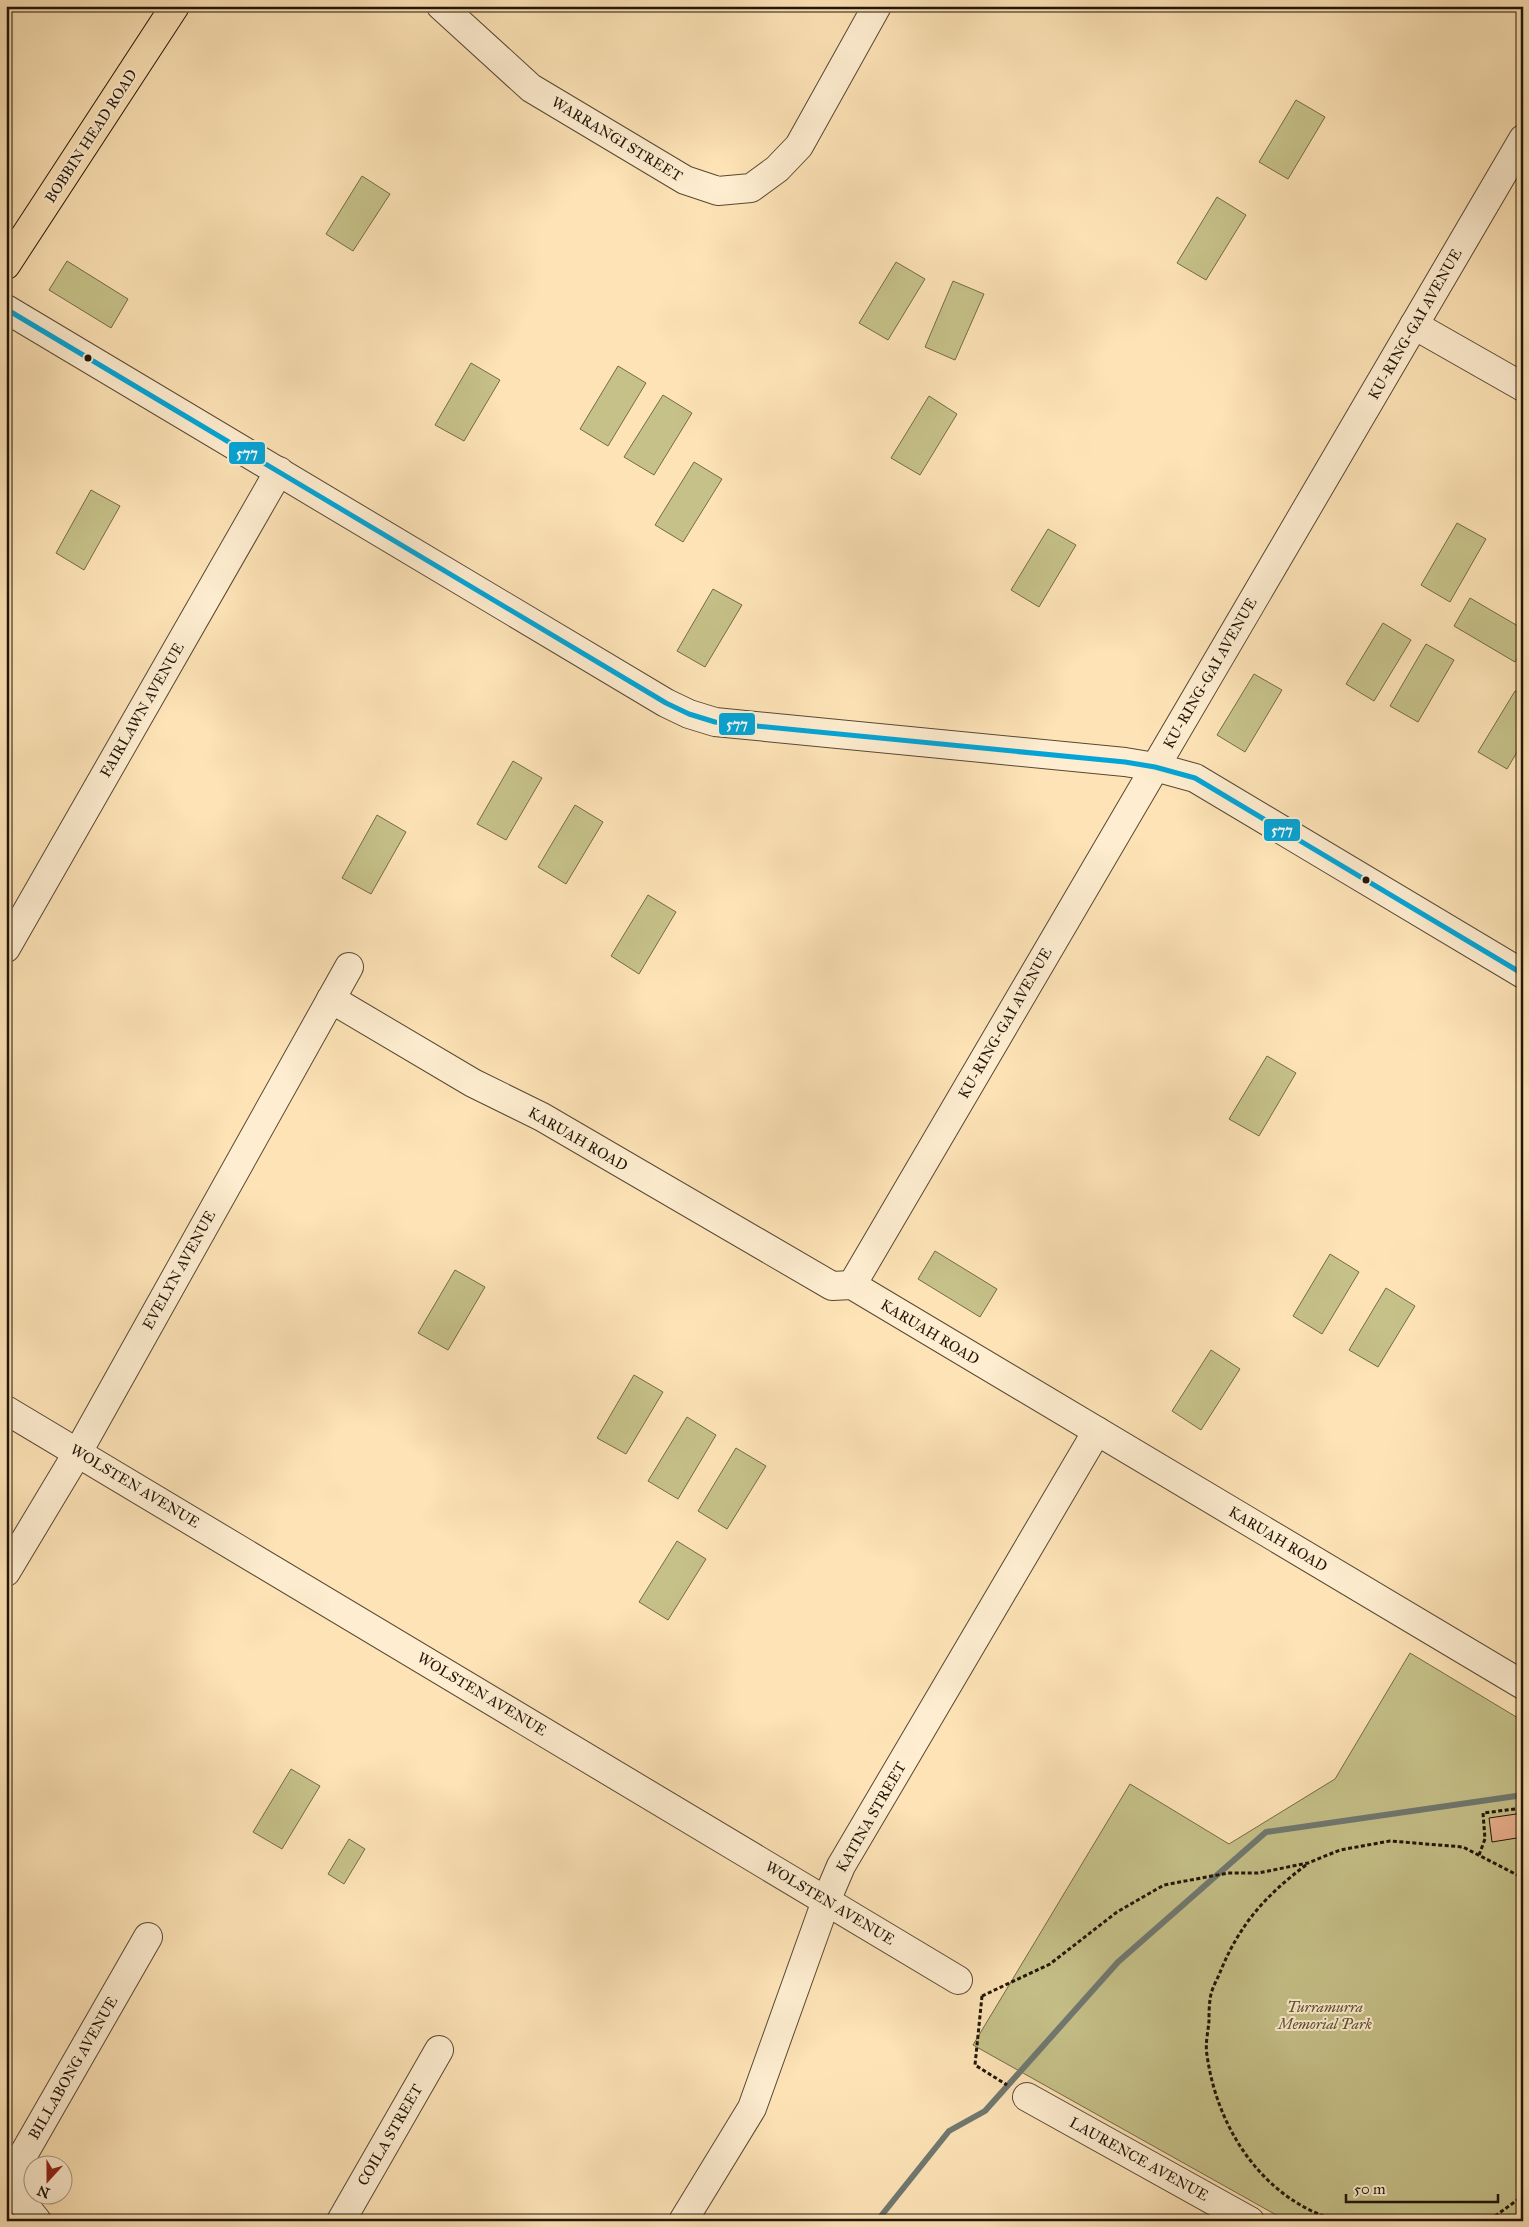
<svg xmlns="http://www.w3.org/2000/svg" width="1529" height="2227" font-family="'IM FELL Great Primer',serif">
<rect width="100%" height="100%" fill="#fde3b6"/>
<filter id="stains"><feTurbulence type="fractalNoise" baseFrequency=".004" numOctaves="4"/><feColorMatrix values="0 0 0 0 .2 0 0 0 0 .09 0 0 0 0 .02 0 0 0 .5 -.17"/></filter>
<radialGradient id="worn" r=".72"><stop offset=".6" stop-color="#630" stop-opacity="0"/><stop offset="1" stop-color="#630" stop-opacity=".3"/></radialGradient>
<g fill="#c6c189" stroke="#746b48">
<path d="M1296 100 1325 117 1288 179 1259 162Z"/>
<path d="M362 176 390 194 353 251 326 234Z"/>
<path d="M1217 197 1246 215 1206 280 1177 263Z"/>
<path d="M67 261 128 299 111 328 49 290Z"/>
<path d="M896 262 925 279 888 340 859 323Z"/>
<path d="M953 281 984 294 955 360 925 347Z"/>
<path d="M471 363 500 380 464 441 435 425Z"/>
<path d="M618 366 646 383 608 446 580 429Z"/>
<path d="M663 395 692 413 654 475 624 457Z"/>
<path d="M929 396 957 414 920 475 891 458Z"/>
<path d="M694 462 722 479 683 542 655 525Z"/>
<path d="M91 490 120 506 84 570 56 553Z"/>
<path d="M1457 523 1486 539 1450 602 1421 585Z"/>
<path d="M1048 529 1076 545 1039 607 1011 590Z"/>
<path d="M713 589 742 605 705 667 677 651Z"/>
<path d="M1470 598 1523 629V650L1515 662 1454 626Z"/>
<path d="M1383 623 1411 640 1374 701 1346 684Z"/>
<path d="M1426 644 1454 660 1418 722 1390 706Z"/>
<path d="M1254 674 1282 690 1245 752 1217 735Z"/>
<path d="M1515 691 1523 695V742L1507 769 1478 752Z"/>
<path d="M513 761 542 778 506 840 477 824Z"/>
<path d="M575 805 603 822 566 884 538 867Z"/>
<path d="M377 815 406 832 371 894 342 878Z"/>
<path d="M648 895 676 912 639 974 611 956Z"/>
<path d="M1267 1056 1296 1073 1259 1136 1229 1119Z"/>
<path d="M935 1251 997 1289 980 1317 918 1279Z"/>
<path d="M1330 1254 1359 1272 1322 1334 1293 1316Z"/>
<path d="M455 1270 485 1287 448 1350 418 1333Z"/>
<path d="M1386 1288 1415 1306 1378 1367 1349 1350Z"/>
<path d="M1211 1350 1240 1369 1201 1430 1172 1411Z"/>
<path d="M634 1375 663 1392 626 1454 597 1438Z"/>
<path d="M687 1417 716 1435 678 1499 648 1481Z"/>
<path d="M736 1448 766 1466 727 1529 698 1511Z"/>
<path d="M677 1541 706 1559 668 1620 639 1602Z"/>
<path d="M1410 1653 1523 1721V2221H1287L973 2045 1130 1784 1229 1844 1335 1779Z"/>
<path d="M291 1769 320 1786 282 1849 253 1832Z"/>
<path d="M349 1839 365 1849 344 1884 328 1874Z"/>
</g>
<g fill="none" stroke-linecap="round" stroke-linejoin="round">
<path stroke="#707971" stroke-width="6" d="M877 2221 949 2131 985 2111 1118 1962 1266 1832 1523 1795"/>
</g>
<path fill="#e9b08d" stroke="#211507" d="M1523 1813V1837L1492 1842 1489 1818Z"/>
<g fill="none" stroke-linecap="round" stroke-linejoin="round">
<g stroke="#584833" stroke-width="30">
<g id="minor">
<path d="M441 6 531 88 685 180 718 191 751 188 777 169 799 146 877 6"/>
<path d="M6 309 666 703 689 714 715 722 1125 762 1155 767 1195 778 1523 974"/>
<path d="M1414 325 1523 387"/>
<path d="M6 948 279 471"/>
<path d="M331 999 473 1083 542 1117 832 1286 852 1285 1523 1685"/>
<path d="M852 1285 1523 139"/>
<path d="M6 1410 958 1980"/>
<path d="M6 1572 78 1452 349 967"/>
<path d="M1027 2097 1250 2221"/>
<path d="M37 2221 7 2183 148 1937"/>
<path d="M341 2221 439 2050"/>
<path d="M683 2221 752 2108 826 1901 841 1866 1097 1431"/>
</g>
</g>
<g stroke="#211507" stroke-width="30">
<path id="major" d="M6 265 175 6"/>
</g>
<g stroke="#211507" stroke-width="3" stroke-dasharray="4 2.5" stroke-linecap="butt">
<path d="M1479 1855 1485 1839 1483 1813 1523 1808"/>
<path d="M1306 1865C1266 1895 1240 1924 1221 1970 1218 1978 1213 1986 1211 1994 1209 2003 1209 2013 1209 2021 1208 2032 1205 2044 1207 2055 1217 2129 1264 2201 1339 2221"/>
<path d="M982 1996 1050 1964 1117 1912 1164 1885 1228 1873H1258L1308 1863 1340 1850 1390 1841 1463 1847 1523 1878"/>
<path d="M982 1996 975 2065 1007 2085"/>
<path d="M1483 2221 1495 2216 1523 2196"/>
</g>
<use href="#minor" stroke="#feedd0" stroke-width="28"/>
<use href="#major" stroke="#fde3b6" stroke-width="28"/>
<g stroke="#feedd0" stroke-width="9">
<path id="bus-1" d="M6 309 666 703 689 714 715 722 1125 762 1155 767 1195 778 1523 974"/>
</g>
<use href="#bus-1" stroke="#03a5d8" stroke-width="5"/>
</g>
<g fill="#211507" stroke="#feedd0" stroke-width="2">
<circle cx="88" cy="358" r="4.5"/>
<circle cx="1366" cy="880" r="4.5"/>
</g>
<g text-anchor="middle" stroke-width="4" stroke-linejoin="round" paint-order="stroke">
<g font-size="15" fill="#211507" stroke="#feedd0">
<text transform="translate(91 136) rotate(-57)" y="5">BOBBIN HEAD ROAD</text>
<text transform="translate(617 139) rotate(31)" y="5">WARRANGI STREET</text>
<text transform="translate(1415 324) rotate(-60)" y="5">KU-RING-GAI AVENUE</text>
<text transform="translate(1210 673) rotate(-60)" y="5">KU-RING-GAI AVENUE</text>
<text transform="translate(142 710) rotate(-60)" y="5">FAIRLAWN AVENUE</text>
<text transform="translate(1005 1023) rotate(-60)" y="5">KU-RING-GAI AVENUE</text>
<text transform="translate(578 1139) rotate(30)" y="5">KARUAH ROAD</text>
<text transform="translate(179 1270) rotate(-61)" y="5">EVELYN AVENUE</text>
<text transform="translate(930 1332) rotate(31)" y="5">KARUAH ROAD</text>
<text transform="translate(135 1486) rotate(31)" y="5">WOLSTEN AVENUE</text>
<text transform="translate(1278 1539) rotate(31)" y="5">KARUAH ROAD</text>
<text transform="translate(482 1694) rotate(31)" y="5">WOLSTEN AVENUE</text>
<text transform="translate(871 1817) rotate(-60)" y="5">KATINA STREET</text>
<text transform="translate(830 1903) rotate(31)" y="5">WOLSTEN AVENUE</text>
<text transform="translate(73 2068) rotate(-60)" y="5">BILLABONG AVENUE</text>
<text transform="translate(390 2135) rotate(-60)" y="5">COILA STREET</text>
<text transform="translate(1139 2159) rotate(29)" y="5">LAURENCE AVENUE</text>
</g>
<g font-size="15" font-style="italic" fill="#5b5134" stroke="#feedd0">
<text x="1325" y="2012">Turramurra<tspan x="1325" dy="17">Memorial Park</tspan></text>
</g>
</g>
<g stroke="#feedd0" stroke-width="2">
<rect x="228" y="441" width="38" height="24" rx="5" fill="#03a5d8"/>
<rect x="718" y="712" width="38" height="24" rx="5" fill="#03a5d8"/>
<rect x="1263" y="818" width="38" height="24" rx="5" fill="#03a5d8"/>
</g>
<g font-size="14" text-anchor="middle" font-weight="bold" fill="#fff">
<text x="247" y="458">577</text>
<text x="737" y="729">577</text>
<text x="1282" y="835">577</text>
</g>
<rect width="1529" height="2227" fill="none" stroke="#fde3b6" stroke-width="25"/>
<rect x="8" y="8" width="1514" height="2212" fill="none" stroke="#211507" stroke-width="2.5"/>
<rect x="12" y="12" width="1504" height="2202" fill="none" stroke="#211507"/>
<g transform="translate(48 2180) rotate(201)"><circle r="24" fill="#feedd0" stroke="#a69780"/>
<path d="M0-4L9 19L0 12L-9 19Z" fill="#8f2418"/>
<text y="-8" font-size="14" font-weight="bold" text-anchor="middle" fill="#211507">N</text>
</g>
<path d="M1346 2194v8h152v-8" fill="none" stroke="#211507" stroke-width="2.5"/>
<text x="1354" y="2194" font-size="15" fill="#211507" stroke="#feedd0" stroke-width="4" paint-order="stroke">50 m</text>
<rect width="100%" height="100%" filter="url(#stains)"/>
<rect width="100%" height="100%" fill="url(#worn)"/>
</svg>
